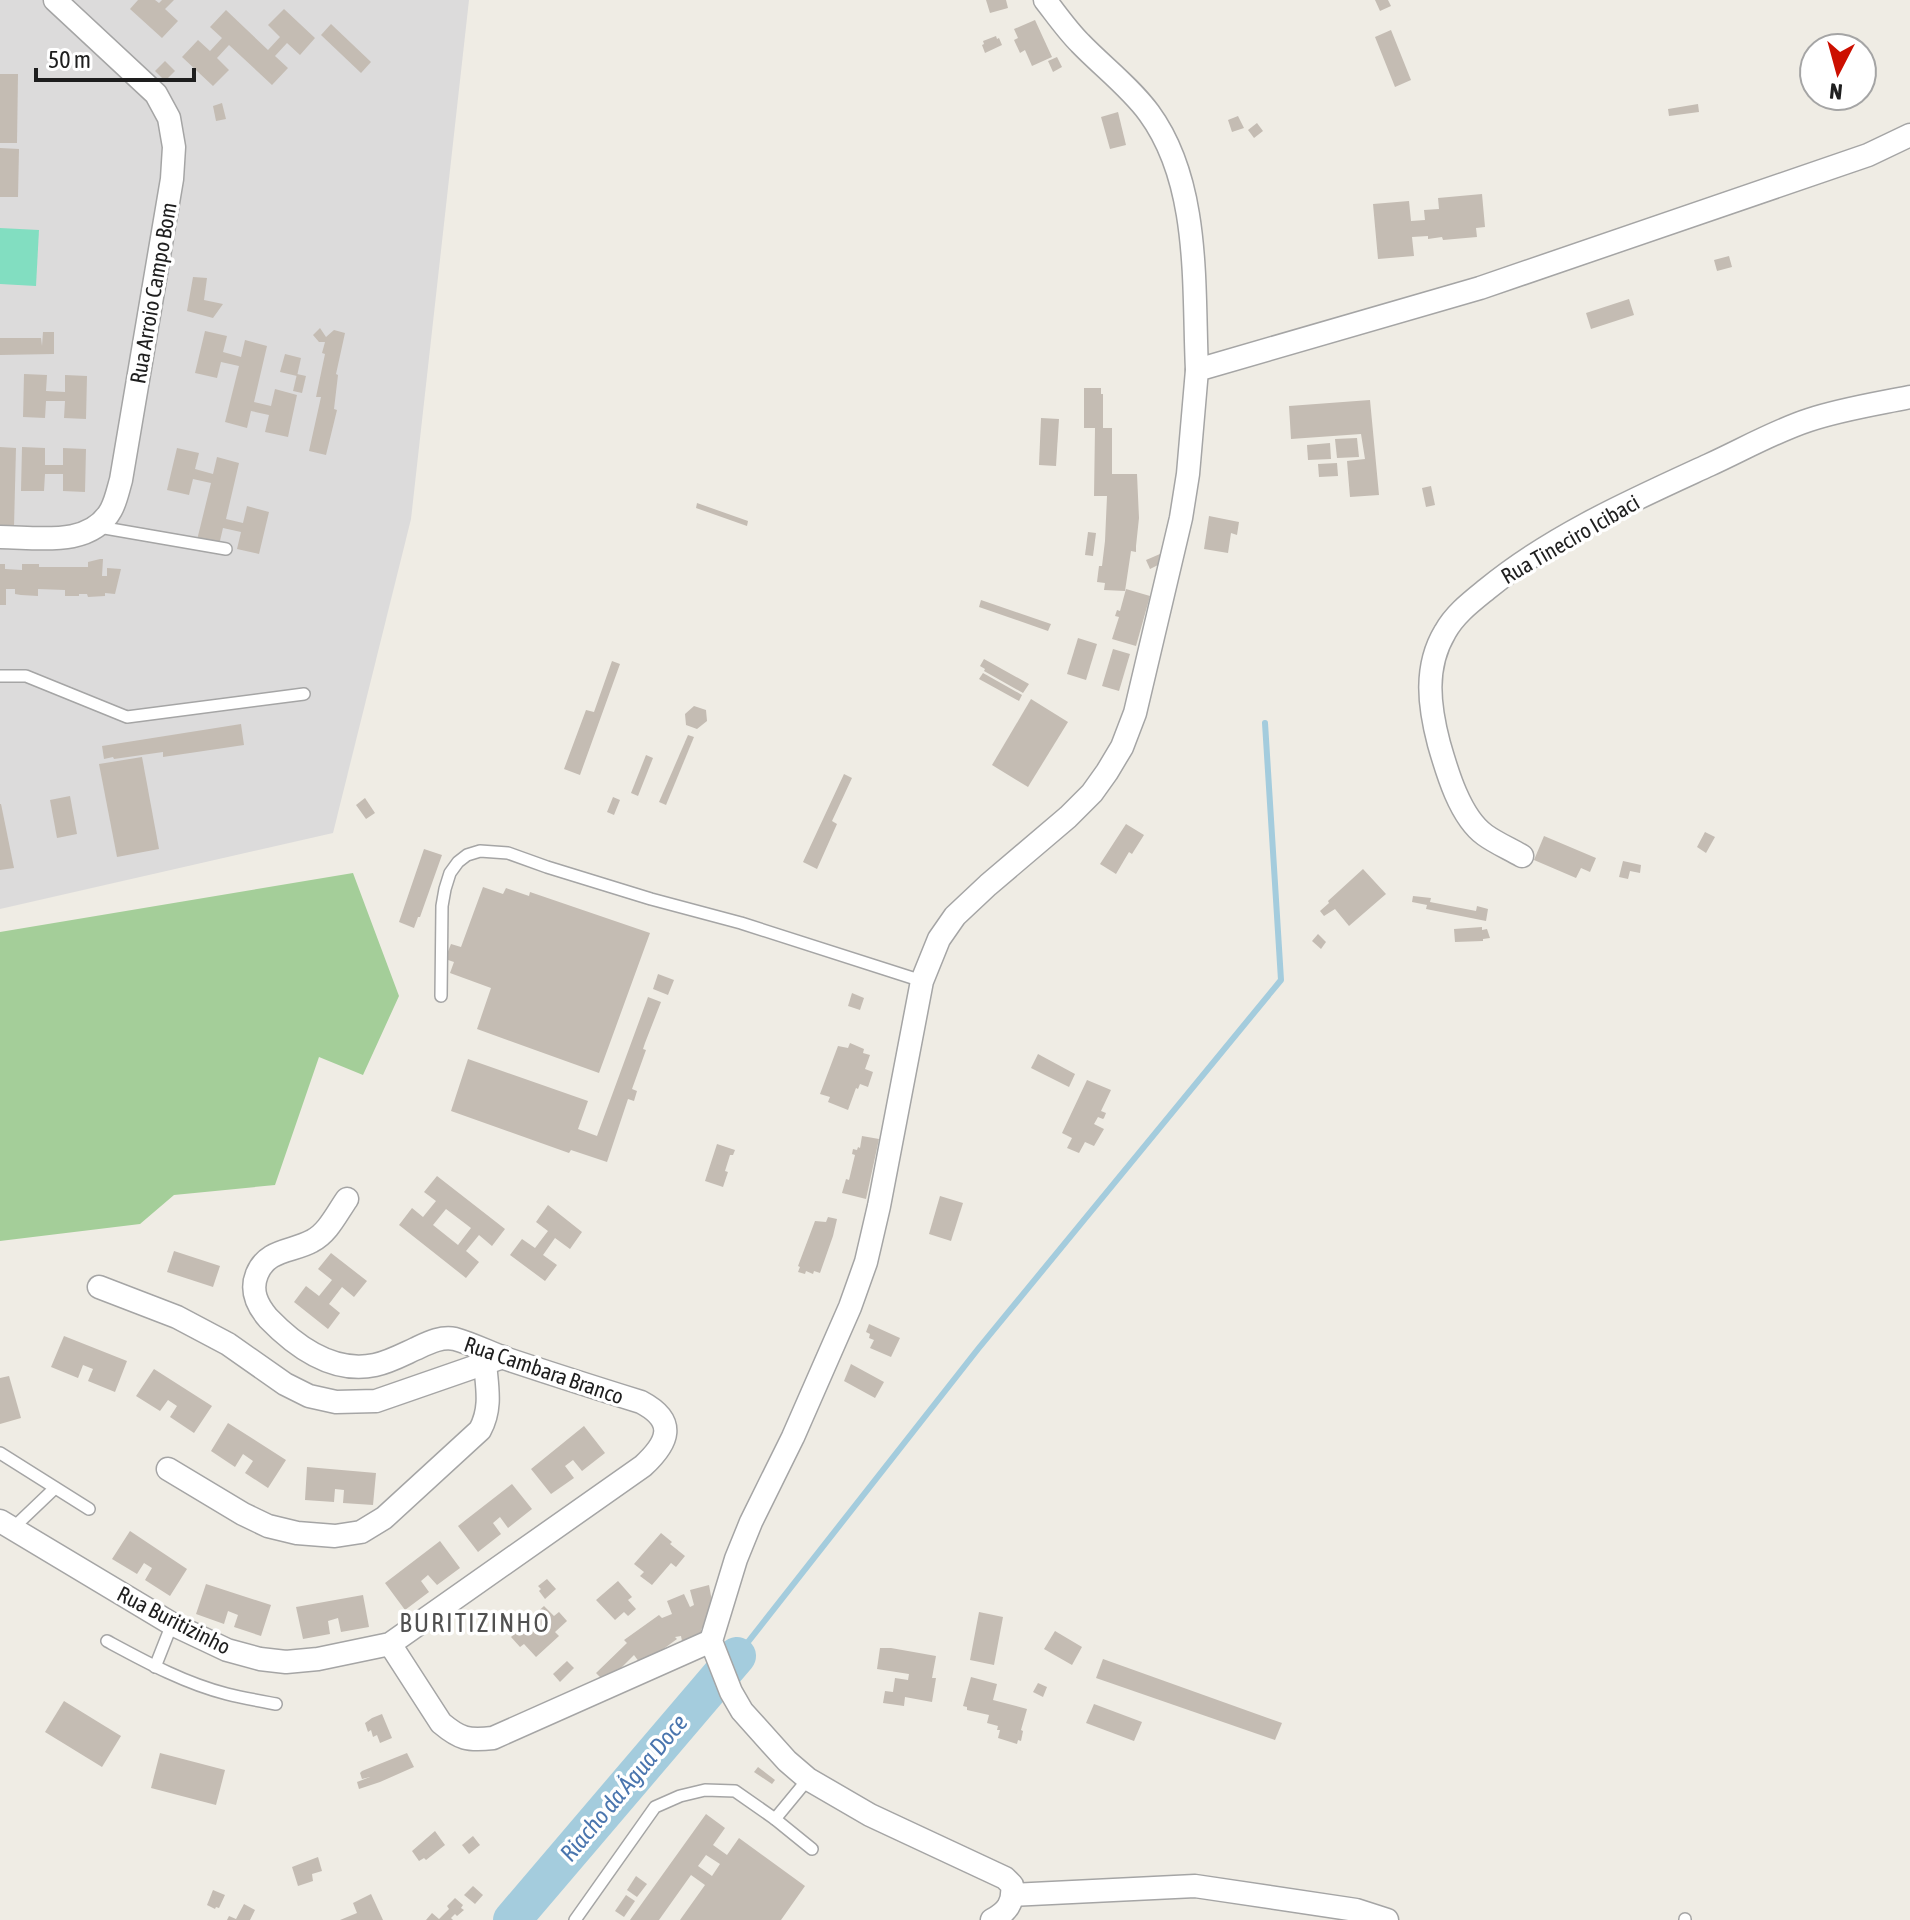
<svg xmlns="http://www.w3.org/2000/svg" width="1910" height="1920" font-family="'Asap Condensed',sans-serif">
<rect width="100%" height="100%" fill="#efece4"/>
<path fill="#dcdbdb" d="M0 0H469L411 519 333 833 0 909Z"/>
<path fill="#a4ce99" d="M353 873 399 996 363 1075 319 1057 275 1185 174 1195 140 1224 0 1241V932Z"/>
<path fill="#82dec1" d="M0 228 39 230 36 286 0 284Z"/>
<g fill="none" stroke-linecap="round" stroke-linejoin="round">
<path stroke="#a4ccdd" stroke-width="6" d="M737 1656 978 1349 1281 980 1265 723"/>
<path stroke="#a4ccdd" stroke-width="38" d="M512 1920 737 1656"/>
</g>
<g fill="#c4bcb3" fill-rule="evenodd">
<path d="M138 0H155L159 3 162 0H174L165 9 178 21 162 38 130 9Z"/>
<path d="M986 0H1006L1008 8 990 13Z"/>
<path d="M1375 0H1388L1391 6 1380 11Z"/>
<path d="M284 9 315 38 300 55 287 43 275 56 288 68 272 85 229 45 217 58 229 70 213 86 182 57 198 40 210 51 222 38 210 27 226 10 268 50 280 37 268 25Z"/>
<path d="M1035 20 1052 57 1032 66 1025 50 1020 53 1014 40 1018 38 1014 29Z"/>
<path d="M331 24 371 62 361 73 321 35Z"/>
<path d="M1391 30 1411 80 1395 87 1375 37Z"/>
<path d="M996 36 997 39 999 38 1002 45 985 53 982 45 984 44 983 41Z"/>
<path d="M1057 57 1062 67 1053 72 1048 61Z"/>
<path d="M165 61 175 71 165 81 155 71Z"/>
<path d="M0 74H18L17 143H0Z"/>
<path d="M222 103 226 119 216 121 213 106Z"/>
<path d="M1698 104 1699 112 1669 116 1668 109Z"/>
<path d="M1118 112 1126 145 1110 149 1101 117Z"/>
<path d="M1238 116 1244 128 1232 132 1228 120Z"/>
<path d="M1257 123 1263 131 1254 138 1248 130Z"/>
<path d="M0 148 19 149 18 197H0Z"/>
<path d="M1482 194 1485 227 1476 228 1477 237 1443 240 1442 237 1428 239V236L1412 237 1414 256 1378 259 1373 204 1409 201 1411 221 1425 220 1424 210 1439 209 1438 198Z"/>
<path d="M1729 256 1732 267 1717 271 1714 260Z"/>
<path d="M193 277 207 278 204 300 223 304 213 318 187 311Z"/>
<path d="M1629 299 1634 315 1591 329 1586 313Z"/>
<path d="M320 328 326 337 334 330 345 333 336 374 338 375 334 409 337 410 326 455 309 451 321 397H316L325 354 322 353 325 342H319L313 335Z"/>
<path d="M205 331 227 336 223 352 241 357 245 340 267 346 254 402 271 406 275 389 297 395 288 437 265 432 269 415 251 411 247 428 225 422 239 366 221 362 217 378 195 373Z"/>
<path d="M43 332H54V354L0 355V338H41L42 346Z"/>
<path d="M285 354 301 358 297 376 280 372Z"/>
<path d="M24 374 47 375 46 391 65 392V375L87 376 86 419 64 418 65 401H46L45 418 23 417Z"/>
<path d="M297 374 306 376 302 393 293 391Z"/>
<path d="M1084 388H1101V394H1103V428H1112V474H1137L1139 518 1136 546V552L1131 551 1125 591 1104 590 1105 583 1097 582 1099 566H1102L1105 541 1107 496H1094L1095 428H1084Z"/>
<path d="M1370 400 1379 495 1350 497 1347 461 1365 459 1361 434 1291 439 1289 406Z"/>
<path d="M1041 418 1059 419 1056 466 1039 465Z"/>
<path d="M1357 438 1359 457 1337 458 1335 439Z"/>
<path d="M1330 443 1331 459 1308 460 1307 445Z"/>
<path d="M0 447 16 448 14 527H0Z"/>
<path d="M22 447 45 448V465H63V448L86 449 85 492 63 491V474H45L44 491H21Z"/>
<path d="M177 448 199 453 195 469 213 474 217 457 239 463 226 519 243 523 247 506 269 512 259 554 237 549 241 532 223 528 219 545 197 540 211 483 193 479 189 495 167 490Z"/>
<path d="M1337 463 1338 476 1319 477 1318 464Z"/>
<path d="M1431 486 1435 505 1426 507 1422 488Z"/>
<path d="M697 503 748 521 747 526 696 508Z"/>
<path d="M1209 516 1239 522 1237 535 1231 533 1228 553 1204 549Z"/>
<path d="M1088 532 1096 533 1093 556 1085 555Z"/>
<path d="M1160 554 1164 562 1150 569 1146 560Z"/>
<path d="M100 559H103L102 576H107V568L121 569 115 594 105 593V596L88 597 87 594H79V596H65V590L38 589V596L21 595 15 594V589H6V605H0V564H5V569L22 570V564H39V567H88V562Z"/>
<path d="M1126 589 1150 596 1136 646 1112 639 1119 617 1115 616 1117 610 1120 611Z"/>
<path d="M981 600 1051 624 1048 631 979 607Z"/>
<path d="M1078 638 1097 644 1086 680 1067 674Z"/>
<path d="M1113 649 1130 654 1119 691 1102 686Z"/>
<path d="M984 659 1029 684 1023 693 984 671 985 669 980 666Z"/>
<path d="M612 661 620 664 580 775 564 769 586 710 594 712Z"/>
<path d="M983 673 1022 695 1019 701 979 679Z"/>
<path d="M1031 699 1068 722 1028 787 992 765Z"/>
<path d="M694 706 706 710 707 721 697 729 686 725 685 714Z"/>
<path d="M241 724 244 745 163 757V752L114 759 113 757 104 759 102 746Z"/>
<path d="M688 735 694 737 666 805 659 802Z"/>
<path d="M646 755 653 758 638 796 631 793Z"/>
<path d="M142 757 159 849 117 857 99 764Z"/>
<path d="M844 774 852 778 832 821 837 824 817 869 803 862Z"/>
<path d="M70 796 77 834 57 838 50 800Z"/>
<path d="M613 797 620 800 614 815 607 812Z"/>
<path d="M365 798 375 813 366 819 356 805Z"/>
<path d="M0 804H1L14 868 0 870Z"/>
<path d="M1126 824 1144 835 1132 854 1129 852 1116 874 1100 864Z"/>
<path d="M1705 832 1715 837 1706 853 1697 847Z"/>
<path d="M1544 836 1596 858 1590 872 1581 868 1576 878 1534 860Z"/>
<path d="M424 849 442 855 420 917H418L414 928 399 922Z"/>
<path d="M1623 861 1641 865 1640 873 1630 871 1628 879 1619 877Z"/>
<path d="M1363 869 1386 894 1349 926 1335 909 1324 916 1320 911 1329 903 1328 901Z"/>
<path d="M483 887 503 894 506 888 529 896 530 892 650 933 599 1073 477 1029 491 988 450 973 454 962 445 959 451 944 461 947Z"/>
<path d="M1413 896 1431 898 1430 902 1476 911 1477 906 1488 909 1486 921 1426 909 1427 905 1412 902Z"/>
<path d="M1482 927V930L1487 929 1490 938 1483 939V941L1455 942 1454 929Z"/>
<path d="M1318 934 1326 942 1321 949 1312 941Z"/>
<path d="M658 974 674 980 668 995 653 989Z"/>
<path d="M852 993 864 998 860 1010 848 1006Z"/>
<path d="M648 997 661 1002 645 1043 643 1049 646 1050 632 1089 637 1091 634 1101 628 1099 607 1162 571 1150 569 1153 451 1111 468 1059 588 1101 578 1129 597 1136Z"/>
<path d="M850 1043 864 1049 863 1053 870 1055 865 1069 873 1072 868 1087 860 1084 858 1089 856 1088 848 1110 828 1102 830 1097 820 1094 838 1046 848 1048Z"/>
<path d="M1038 1054 1075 1074 1069 1087 1031 1068Z"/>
<path d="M1087 1080 1111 1090 1101 1111 1106 1113 1104 1118 1103 1119 1098 1117 1094 1124 1104 1129 1094 1146 1085 1142 1079 1153 1067 1148 1072 1138 1062 1133Z"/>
<path d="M862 1136 879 1139 866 1199 842 1193 846 1179 849 1180 855 1155 852 1154 853 1149 857 1150 858 1147 860 1148Z"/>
<path d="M717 1144 735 1150 733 1155H730L725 1171 728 1172 723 1187 705 1181Z"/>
<path d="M437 1176 505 1229 492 1246 479 1235 466 1251 479 1262 466 1278 399 1225 412 1208 423 1217 436 1201 424 1192ZM446 1209 471 1228 458 1245 433 1225Z"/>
<path d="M940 1196 963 1203 951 1241 929 1234Z"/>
<path d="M548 1205 582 1232 570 1249 555 1238 543 1255 557 1265 545 1281 510 1255 522 1239 535 1248 548 1231 536 1222Z"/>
<path d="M828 1217 837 1219 833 1236 820 1273 814 1271 813 1274 806 1271 805 1274 798 1272 800 1267 798 1266 815 1221 826 1222Z"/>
<path d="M174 1251 220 1266 213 1287 167 1272Z"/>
<path d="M331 1253 367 1281 354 1297 342 1287 329 1304 340 1313 328 1329 294 1302 306 1286 319 1296 332 1280 318 1269Z"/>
<path d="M869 1324 900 1338 891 1357 870 1348 874 1340 869 1338 870 1334 866 1332Z"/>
<path d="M64 1336 127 1361 115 1392 88 1381 93 1369 83 1365 78 1378 51 1367Z"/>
<path d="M851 1364 884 1382 875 1398 844 1381Z"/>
<path d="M154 1369 212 1406 194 1433 170 1417 177 1406 168 1400 160 1411 136 1396Z"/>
<path d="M9 1376 21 1418 0 1424V1378Z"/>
<path d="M228 1423 286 1460 268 1488 245 1473 253 1461 243 1454 235 1467 211 1451Z"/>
<path d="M584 1426 605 1453 582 1471 573 1460 565 1466 574 1478 551 1494 531 1469Z"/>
<path d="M307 1467 376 1473 373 1505 343 1503 344 1490 335 1489 334 1502 305 1500Z"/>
<path d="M512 1484 532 1509 508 1528 500 1517 493 1523 501 1534 478 1552 458 1526Z"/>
<path d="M130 1531 187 1569 170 1596 145 1580 152 1568 144 1563 137 1574 112 1559Z"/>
<path d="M661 1533 672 1542 670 1544 685 1556 676 1567 671 1563 652 1585 640 1576 644 1572 634 1564Z"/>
<path d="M440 1541 460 1568 437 1585 428 1575 421 1581 429 1592 405 1610 385 1583Z"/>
<path d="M547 1579 556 1589 545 1599 539 1591 541 1589 538 1586Z"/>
<path d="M618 1581 632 1597 628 1600 636 1609 628 1616 624 1612 615 1620 596 1600Z"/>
<path d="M206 1584 271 1605 261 1636 234 1627 238 1615 228 1611 224 1624 196 1614Z"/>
<path d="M709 1585 716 1623 701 1629 705 1640 683 1646 681 1636 675 1637 677 1639 662 1650 665 1655 642 1666 634 1655 606 1683 596 1673 627 1643 624 1640 659 1615 662 1618 672 1614 667 1601 684 1594 690 1607 694 1605 690 1590Z"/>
<path d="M363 1595 369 1627 341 1632 338 1618 328 1621 330 1634 303 1639 296 1607Z"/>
<path d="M544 1606 554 1616 559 1612 567 1621 555 1632 559 1636 536 1657 524 1644 520 1647 511 1637Z"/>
<path d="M979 1612 1003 1617 994 1665 970 1660Z"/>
<path d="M1055 1631 1082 1647 1072 1665 1044 1649Z"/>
<path d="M880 1648H891L936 1656 932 1678H936L932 1702 905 1697 904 1706 883 1703 885 1691 893 1692 895 1678 908 1680 909 1674 877 1669Z"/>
<path d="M1103 1659 1282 1723 1275 1740 1096 1678Z"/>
<path d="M567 1661 574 1668 560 1682 553 1674Z"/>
<path d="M971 1677 997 1684 993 1700 1027 1709 1021 1730 1023 1731 1021 1741 1018 1740 1017 1744 998 1738 1000 1730H997L998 1726 987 1723 989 1715 967 1710V1707L963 1706Z"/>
<path d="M1038 1683 1047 1687 1043 1697 1033 1692Z"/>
<path d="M64 1701 121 1736 102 1767 45 1732Z"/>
<path d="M1094 1704 1142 1722 1134 1741 1086 1723Z"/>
<path d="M382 1714 392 1738 380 1743 377 1735 373 1737 371 1730 368 1732 365 1723 372 1718Z"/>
<path d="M160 1753 225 1770 216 1805 151 1788Z"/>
<path d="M407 1753 414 1767 380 1782 359 1789 357 1782 370 1777 362 1779 360 1773 362 1771Z"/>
<path d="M758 1767 775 1780 772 1784 754 1772Z"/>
<path d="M706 1814 725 1828 713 1845 727 1855 739 1838 805 1886 781 1920H680L705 1885 691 1875 659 1920H630ZM706 1855 720 1864 712 1876 698 1866Z"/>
<path d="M435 1831 445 1845 426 1860 424 1858 419 1861 412 1851Z"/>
<path d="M473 1836 480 1845 469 1854 462 1845Z"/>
<path d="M318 1857 322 1871 312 1874 313 1881 298 1886 292 1867Z"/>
<path d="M636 1876 647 1884 637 1897 627 1890Z"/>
<path d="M473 1886 483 1895 475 1904 464 1895Z"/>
<path d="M213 1890 225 1895 219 1908 216 1907 215 1909 207 1905Z"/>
<path d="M371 1894 383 1920H340L357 1913 353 1903Z"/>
<path d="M626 1895 635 1901 624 1917 615 1911Z"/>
<path d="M455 1898 463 1905 461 1908 464 1910 457 1916 455 1914 451 1918 453 1920H426L432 1913 439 1919 449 1909 447 1906Z"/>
<path d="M244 1904 255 1910 250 1920H227L229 1916 236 1919Z"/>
</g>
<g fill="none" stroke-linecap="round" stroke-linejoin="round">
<g stroke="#a5a5a5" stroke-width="14">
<g id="lane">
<path d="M99 527 226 549"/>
<path d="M0 676H26L127 717 304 694"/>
<path d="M441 996 442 906 445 889 450 873 458 862 467 855 480 851 508 853 547 867 651 899 741 923 922 981"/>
<path d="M0 1453 89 1509"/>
<path d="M12 1529 55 1488"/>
<path d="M107 1641C146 1662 184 1683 227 1694 243 1698 260 1701 276 1704"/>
<path d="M155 1667 172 1624"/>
<path d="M775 1819 808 1779"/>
<path d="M575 1920 655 1807 680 1796 705 1790 735 1791 775 1819 812 1849"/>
<path d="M1685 1920V1919"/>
</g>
</g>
<g stroke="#a5a5a5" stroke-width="25">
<g id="street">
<path d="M1045 0C1056 14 1067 30 1080 43 1102 66 1130 87 1149 113 1201 184 1193 287 1197 370"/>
<path d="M0 537C37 537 90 548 111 510 116 501 118 490 121 480L172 179 174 147 169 118 156 94 55 0"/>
<path d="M1522 856C1510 849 1496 843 1485 835 1460 817 1447 772 1439 744 1429 706 1424 667 1445 632 1455 614 1471 602 1487 589 1553 535 1633 500 1709 465 1742 450 1775 431 1809 420 1842 409 1876 404 1910 397"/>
<path d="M99 1287 177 1317 228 1344 285 1384 309 1396 336 1402 376 1401 503 1357"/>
<path d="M168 1469 243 1514 268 1526 297 1533 335 1536 361 1532 384 1518 480 1430C492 1408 487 1387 485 1363"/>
<path d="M0 1521 172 1624 227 1650 260 1659 286 1662 318 1659 390 1644 643 1466C669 1442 677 1421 641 1402 596 1388 552 1374 507 1359 490 1353 473 1344 455 1339 441 1336 428 1343 415 1349 402 1355 389 1362 375 1365 333 1374 296 1347 268 1318 257 1305 250 1291 257 1274 267 1249 292 1252 312 1241 328 1233 337 1213 347 1199"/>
<path d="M390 1644 441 1723C460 1739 468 1741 493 1738L711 1641"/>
<path d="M1013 1895 1195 1886 1356 1910 1387 1920"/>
<path d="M992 1920C1007 1912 1014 1903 1012 1885L1005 1878 870 1815 808 1779 787 1761 742 1711 731 1692 711 1641 736 1559 751 1522 793 1437 850 1307 866 1262 879 1206 922 981 939 939 955 916 988 885 1068 817 1092 793 1107 772 1122 747 1135 713 1181 518 1188 474 1197 370 1480 288 1868 155 1910 135"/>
</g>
</g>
<use href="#lane" stroke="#fff" stroke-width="11"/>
<use href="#street" stroke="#fff" stroke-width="22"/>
</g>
<g text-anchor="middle" stroke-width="7" stroke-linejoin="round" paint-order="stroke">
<g font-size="22" fill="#1e1e1e" stroke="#fff">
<text transform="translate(153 293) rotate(-80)" y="8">Rua Arroio Campo Bom</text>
<text transform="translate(1570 539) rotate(-30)" y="8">Rua Tineciro Icibaci</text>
<text transform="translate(544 1370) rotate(19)" y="8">Rua Cambara Branco</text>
<text transform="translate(174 1620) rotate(27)" y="8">Rua Buritizinho</text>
</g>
<g font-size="24" font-style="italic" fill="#4a75ae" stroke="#fff">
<text transform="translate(624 1788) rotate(-50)" y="8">Riacho da Água Doce</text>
</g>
<g font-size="26" letter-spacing="2" fill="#515151" stroke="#fff">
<text x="475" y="1632">BURITIZINHO</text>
</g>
</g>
<g transform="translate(1838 72) rotate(186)"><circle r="38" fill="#ffffff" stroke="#a5a5a5" stroke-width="2"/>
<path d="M0-6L14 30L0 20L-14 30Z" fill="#cc0f00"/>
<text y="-12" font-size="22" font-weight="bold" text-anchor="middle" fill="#1e1e1e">N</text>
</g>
<path d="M36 68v12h158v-12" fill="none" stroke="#1e1e1e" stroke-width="4"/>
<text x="48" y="68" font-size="24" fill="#1e1e1e" stroke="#ffffff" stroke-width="6" paint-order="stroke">50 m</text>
</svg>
